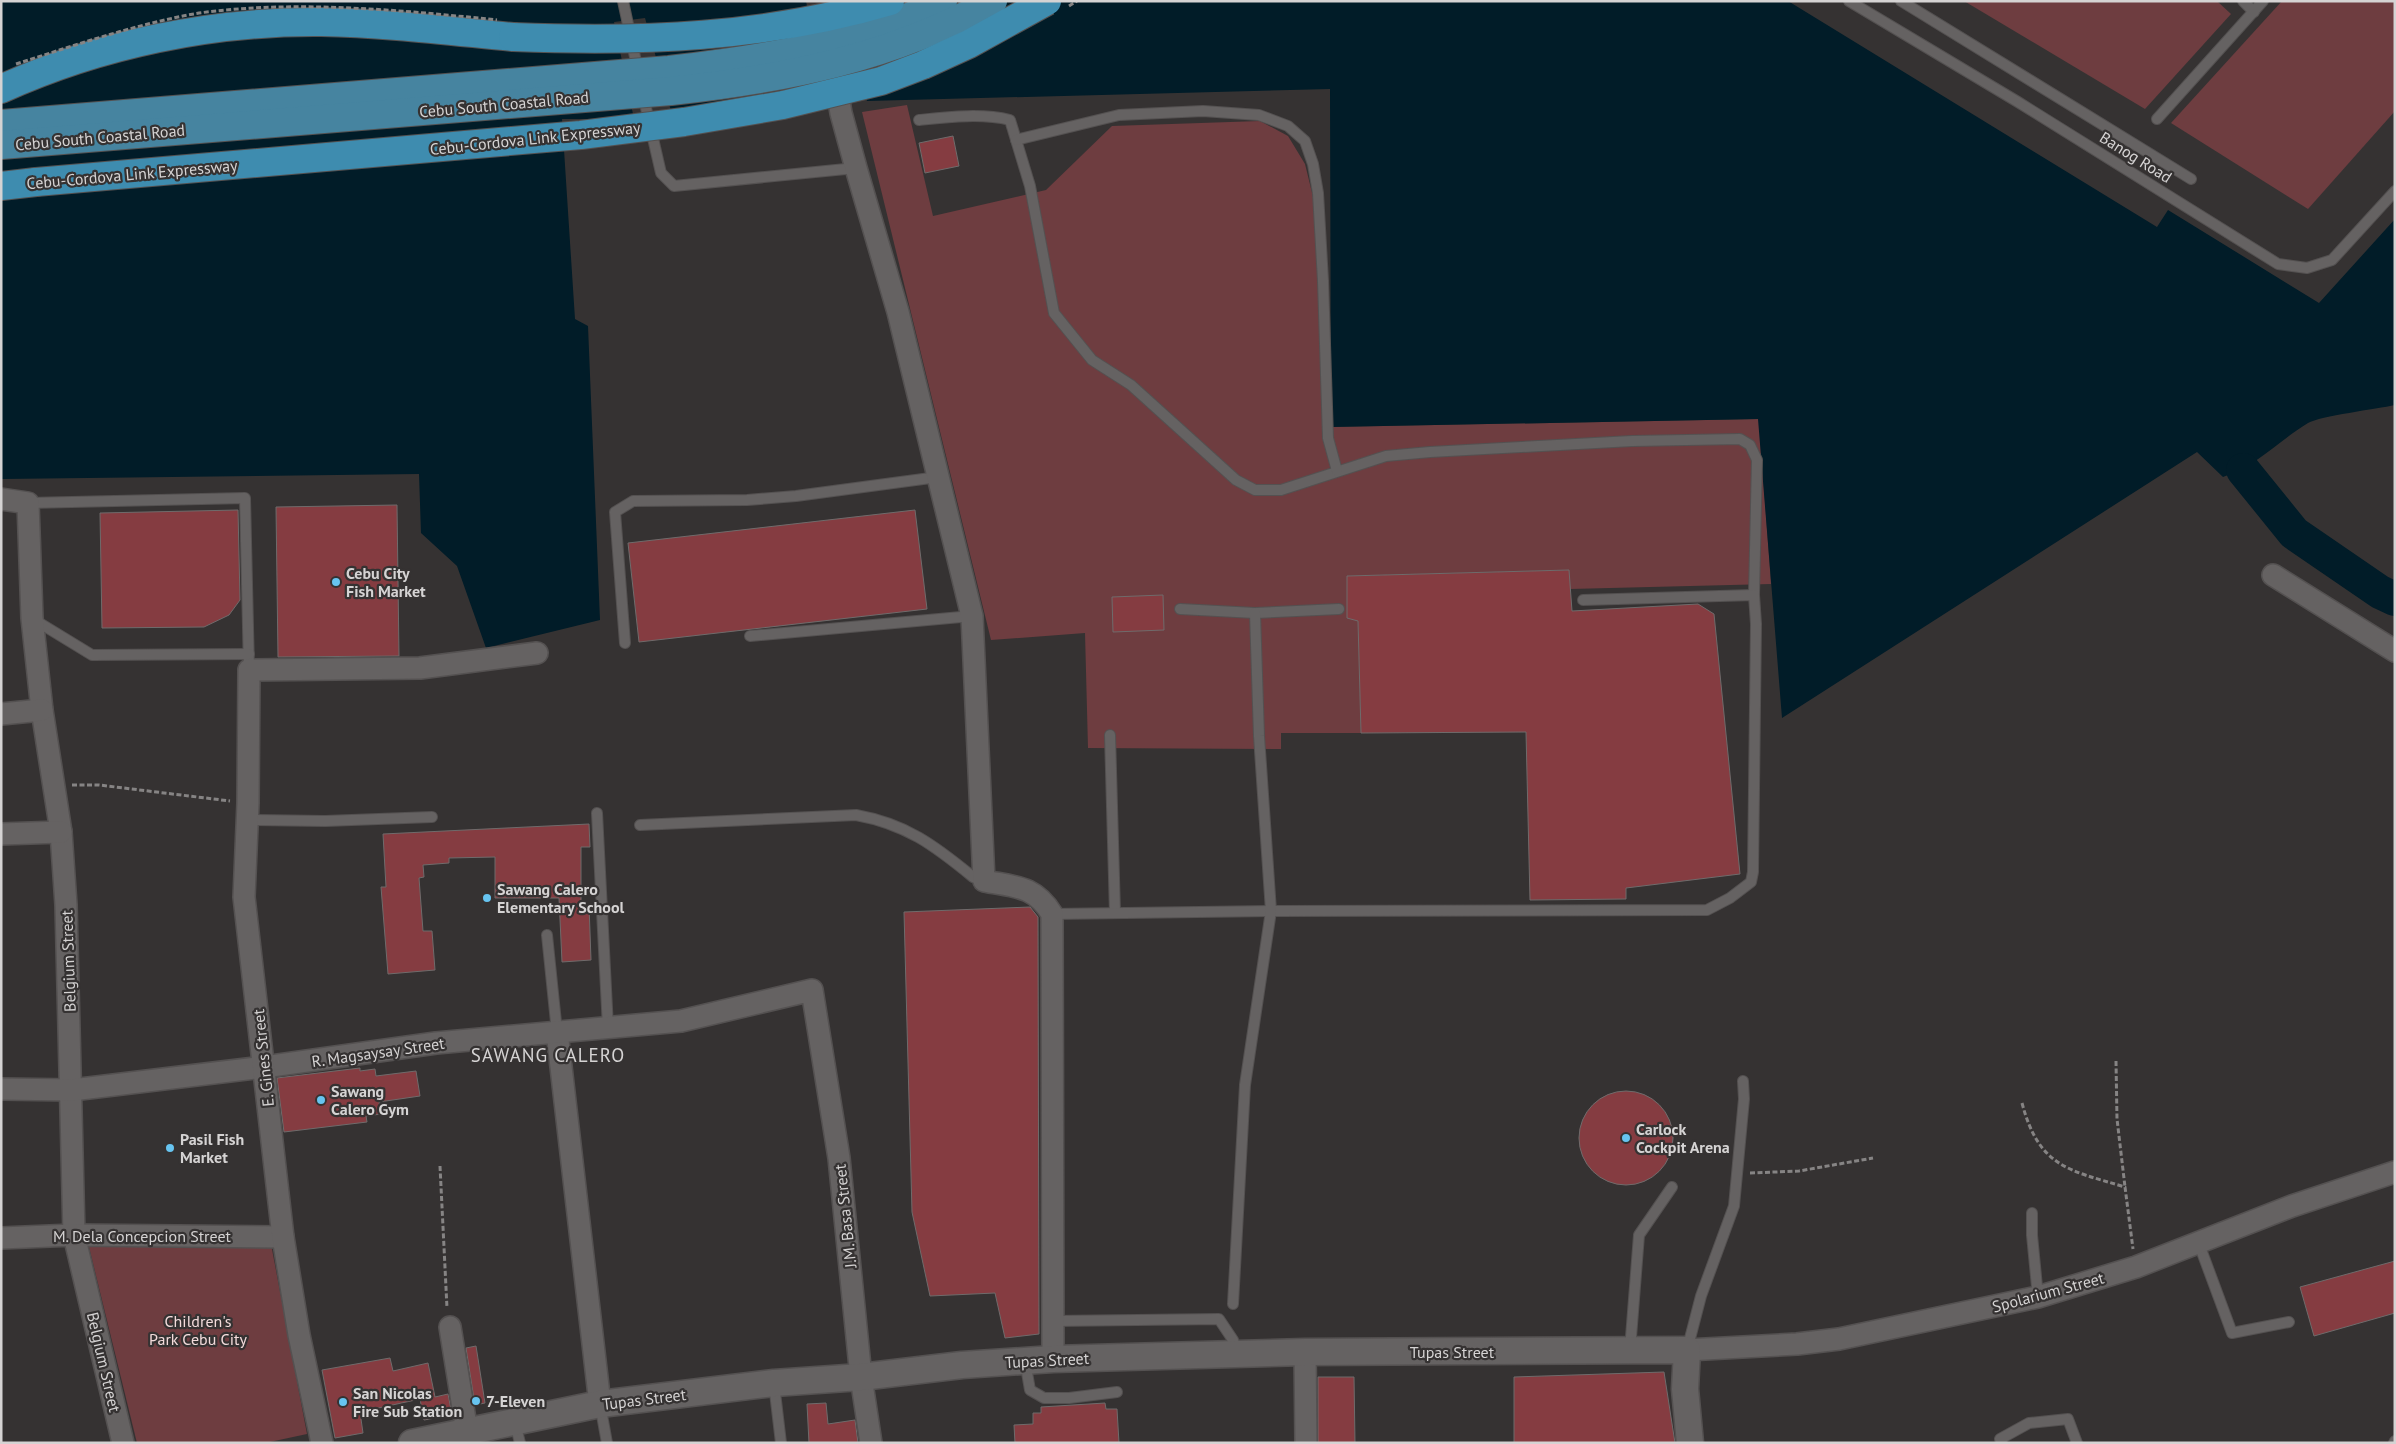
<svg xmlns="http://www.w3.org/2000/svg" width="2396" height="1444" font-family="'PT Sans',sans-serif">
<rect width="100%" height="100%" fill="#353232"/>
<g fill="#6e3d40">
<path d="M1964 1H2217L2231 14 2145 109Z"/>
<path d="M2282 1H2395V111L2308 209 2171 123Z"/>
<path d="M907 105 933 216 1046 190 1112 126 1260 121 1288 136 1305 164 1318 217 1331 427 1759 419 1771 584 1570 589 1568 570 1348 576 1358 621 1361 733H1281V749L1088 748 1085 633 991 640 862 112Z"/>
<path d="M88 1243 271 1244 307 1434 265 1443H137Z"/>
</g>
<g fill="#011c28">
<path d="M1 1H806L826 103 673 118 645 18 614 22 634 119H562L575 319 588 326 600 620 486 648 457 566 421 533 419 474 2 479 1 496Z"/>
<path d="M842 1H1788L2157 227 2168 210 2319 303 2395 219V405C2377 409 2320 416 2308 423 2277 442 2258 465 2223 477L2197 452 1782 718 1758 419 1331 427 1330 89 867 101Z"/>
</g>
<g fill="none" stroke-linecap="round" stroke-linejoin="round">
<path stroke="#011c28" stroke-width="34" d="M2243 470 2294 533 2380 592 2395 599"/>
</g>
<g fill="#853c41" stroke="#6f6b6b">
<path d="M953 136 959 166 925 173 919 143Z"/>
<path d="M397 505 399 656 278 657 276 507Z"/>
<path d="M238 510 240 600 229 615 204 627 102 628 100 513Z"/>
<path d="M915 510 927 609 639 642 628 543Z"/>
<path d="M1569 570 1572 611 1698 604 1714 614 1740 874 1626 888V899L1530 900 1526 732 1361 733 1358 621 1347 618V576Z"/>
<path d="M1163 595 1164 630 1113 632 1112 597Z"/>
<path d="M589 824 590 847H581V906L589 905 591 960 562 962 559 898H495V857L449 858V863L423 865 424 877 419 878 423 931H432L435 970 388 974 381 887H386L383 834Z"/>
<path d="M1030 907 1038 917 1039 1334 1005 1338 995 1293 930 1296 912 1212 904 912Z"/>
<path d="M360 1068V1071L375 1069 376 1076 416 1071 420 1096 379 1102 381 1114 366 1116 367 1122 284 1132 277 1078Z"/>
<circle cx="1626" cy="1138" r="47"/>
<path d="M2395 1261V1313L2314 1336 2300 1287Z"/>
<path d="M476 1346 485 1403 475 1405 466 1348Z"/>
<path d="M390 1358 393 1371 428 1363 435 1397 448 1394 452 1415 424 1420 420 1399 360 1412 363 1433 335 1438 322 1370Z"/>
<path d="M1664 1372 1675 1443H1514V1377Z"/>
<path d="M1318 1377H1354L1355 1443H1318Z"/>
<path d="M826 1403 828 1424 855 1420 858 1443H809L807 1404Z"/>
<path d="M1105 1403 1106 1409H1117L1119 1443H1015L1014 1425 1033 1424V1413H1041V1407Z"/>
</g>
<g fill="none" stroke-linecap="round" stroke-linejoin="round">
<g stroke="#545151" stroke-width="12">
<g id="service">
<path d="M623 1 638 71"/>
<path d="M1849 1 2018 102 2278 264 2307 268 2332 260 2395 191"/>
<path d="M1901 1 2191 179"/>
<path d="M2243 1 2254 12"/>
<path d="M643 95 661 173 674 186 856 168"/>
<path d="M2157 119 2263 1"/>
<path d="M919 120C948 117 982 113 1010 120L1030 186 1054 313 1092 360 1131 385 1236 480 1255 490H1281L1386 456 1430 452 1632 441 1740 439 1750 445 1757 460 1754 595"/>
<path d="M1016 140 1119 115 1203 111 1259 115 1288 126 1305 141 1313 164 1318 193 1323 281 1328 438 1337 471"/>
<path d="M28 503 245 498 249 670"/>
<path d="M1180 609 1255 613 1339 609"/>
<path d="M33 619 92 655 249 654"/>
<path d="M750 636 972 616"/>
<path d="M625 643 615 512 633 501 747 500 796 496 938 477"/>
<path d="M1110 735 1115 913"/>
<path d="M597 813 608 1028"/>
<path d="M246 820 325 821 432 817"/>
<path d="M640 825 856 815C906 824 934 845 973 877L984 881"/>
<path d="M1052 914 1271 911 1707 910 1730 898 1751 882 1753 872 1756 624 1754 595 1583 600"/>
<path d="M547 935 557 1032"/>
<path d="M2032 1213V1235L2038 1297"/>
<path d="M2199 1244 2232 1333 2289 1322"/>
<path d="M1233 1304 1245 1085 1271 911 1259 736 1255 613"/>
<path d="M1053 1321 1219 1319 1233 1340 1237 1353"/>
<path d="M1630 1350 1639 1235 1672 1187"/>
<path d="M1687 1350 1701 1296 1734 1206 1744 1099 1743 1081"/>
<path d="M1025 1361 1030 1390 1044 1398H1069L1117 1392"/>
<path d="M774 1384 781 1443"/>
<path d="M600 1404 607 1443"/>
<path d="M515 1423 520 1443"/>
<path d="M2002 1443 2000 1439 2029 1423 2068 1419 2077 1443"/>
<path d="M2394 1443 2395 1441"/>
</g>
</g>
<g stroke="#545151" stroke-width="24">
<g id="minor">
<path d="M835 77 841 113 856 168 898 312 972 616 984 881C1015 887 1034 885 1052 914L1053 1359"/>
<path d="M1 499 28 503 32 618 42 710 61 832 66 905 74 1235 123 1443"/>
<path d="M2273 575 2395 651"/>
<path d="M1 714 42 710"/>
<path d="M1 834 61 832"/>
<path d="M557 1032 600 1404"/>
<path d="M1 1089 72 1090 264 1067 436 1043 681 1021 812 990 839 1158 861 1377 871 1443"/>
<path d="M1 1238 74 1235 283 1237"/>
<path d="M450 1327 467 1432"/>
<path d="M1687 1350 1797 1344 1839 1339 2038 1297 2136 1267 2292 1206 2395 1172"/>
<path d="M1305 1352 1306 1443"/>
<path d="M322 1443 299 1335 283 1237 244 897 248 803 249 670 420 668 537 653"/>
</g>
</g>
<g stroke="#545151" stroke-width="29">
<path id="tertiary" d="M412 1443 600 1404 774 1383 861 1377 962 1365 1053 1359 1305 1352 1687 1350 1685 1389 1690 1443"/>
</g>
<g stroke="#545151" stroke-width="30">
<g id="motorway">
<path d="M1 89C100 44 212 21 321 22 385 23 450 31 513 37"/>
<path d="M1 186 36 182"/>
</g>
</g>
<g stroke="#868484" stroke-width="3" stroke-dasharray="5 2.5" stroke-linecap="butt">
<path d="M72 785H99L230 801"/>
<path d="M2116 1061 2117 1119 2125 1187"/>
<path d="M2022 1103C2039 1167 2068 1170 2125 1187L2133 1249"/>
<path d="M440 1166 447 1308"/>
<path d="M1750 1173 1799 1171 1873 1158"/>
</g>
<use href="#service" stroke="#656262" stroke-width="10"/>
<use href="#minor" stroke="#656262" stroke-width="21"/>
<use href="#tertiary" stroke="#656262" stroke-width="26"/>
<use href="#motorway" stroke="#3e8caf" stroke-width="28"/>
<g stroke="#545151" stroke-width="30" stroke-linecap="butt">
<g id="trunk-bridge">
<path d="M1 124 669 70C762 59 858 45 943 1"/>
<path d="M1 145 671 91C784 79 892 58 993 1"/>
</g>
</g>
<g stroke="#545151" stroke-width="30" stroke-linecap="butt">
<g id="motorway-bridge">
<path d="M513 37C642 42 765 38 890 1"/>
<path d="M36 182 581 135 684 122 783 105 881 81 923 65 969 44 1047 1"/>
</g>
</g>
<g stroke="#868484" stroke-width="3" stroke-dasharray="5 2.5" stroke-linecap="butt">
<path d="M1069 6 1077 1"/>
<path d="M16 64C76 45 136 24 199 13 295 0 400 10 497 20"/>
</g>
<use href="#trunk-bridge" stroke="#4684a0" stroke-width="28"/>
<use href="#motorway-bridge" stroke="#3e8caf" stroke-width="28"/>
</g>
<g fill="#67c4f0" stroke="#353232" stroke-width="2">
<circle cx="336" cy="582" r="5"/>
<circle cx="487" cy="898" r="5"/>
<circle cx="321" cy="1100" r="5"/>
<circle cx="1626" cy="1138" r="5"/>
<circle cx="170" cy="1148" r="5"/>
<circle cx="476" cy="1401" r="5"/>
<circle cx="343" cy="1402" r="5"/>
</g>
<g text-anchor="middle" stroke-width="4.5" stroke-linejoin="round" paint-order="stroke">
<g font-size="16" fill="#d5d3d3" stroke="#353232">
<text transform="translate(504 104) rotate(-5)" y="6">Cebu South Coastal Road</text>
<text transform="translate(100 137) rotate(-5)" y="6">Cebu South Coastal Road</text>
<text transform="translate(535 138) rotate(-6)" y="6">Cebu-Cordova Link Expressway</text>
<text transform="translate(2136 157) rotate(32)" y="6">Banog Road</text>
<text transform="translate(132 174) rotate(-5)" y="6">Cebu-Cordova Link Expressway</text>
<text transform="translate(68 961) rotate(-92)" y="6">Belgium Street</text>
<text transform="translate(378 1052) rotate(-8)" y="6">R. Magsaysay Street</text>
<text transform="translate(263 1058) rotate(-96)" y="6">E. Gines Street</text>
<text transform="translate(845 1216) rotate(-96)" y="6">J.M. Basa Street</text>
<text x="142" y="1242">M. Dela Concepcion Street</text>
<text transform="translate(2048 1292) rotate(-15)" y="6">Spolarium Street</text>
<text x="1452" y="1358">Tupas Street</text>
<text transform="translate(1047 1360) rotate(-3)" y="6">Tupas Street</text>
<text transform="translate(104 1362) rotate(77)" y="6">Belgium Street</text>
<text transform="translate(644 1399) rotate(-7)" y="6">Tupas Street</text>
</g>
<g font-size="16" font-weight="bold" fill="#d5d3d3" stroke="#353232" text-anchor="start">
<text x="346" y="579">Cebu City<tspan x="346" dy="18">Fish Market</tspan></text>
<text x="497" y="895">Sawang Calero<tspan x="497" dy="18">Elementary School</tspan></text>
<text x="331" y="1097">Sawang<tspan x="331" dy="18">Calero Gym</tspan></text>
<text x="1636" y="1135">Carlock<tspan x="1636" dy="18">Cockpit Arena</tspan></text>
<text x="180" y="1145">Pasil Fish<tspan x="180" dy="18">Market</tspan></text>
<text x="353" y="1399">San Nicolas<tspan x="353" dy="18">Fire Sub Station</tspan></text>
<text x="486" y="1407">7-Eleven</text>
</g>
<g font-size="16" fill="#f3dbdb" stroke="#353232">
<text x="198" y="1327">Children's<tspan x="198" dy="18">Park Cebu City</tspan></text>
</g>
<g font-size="19" letter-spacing="1" fill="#d5d3d3" stroke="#353232">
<text x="548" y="1062">SAWANG CALERO</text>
</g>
</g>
<rect width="2396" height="1444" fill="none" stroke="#d5d3d3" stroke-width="5"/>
</svg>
